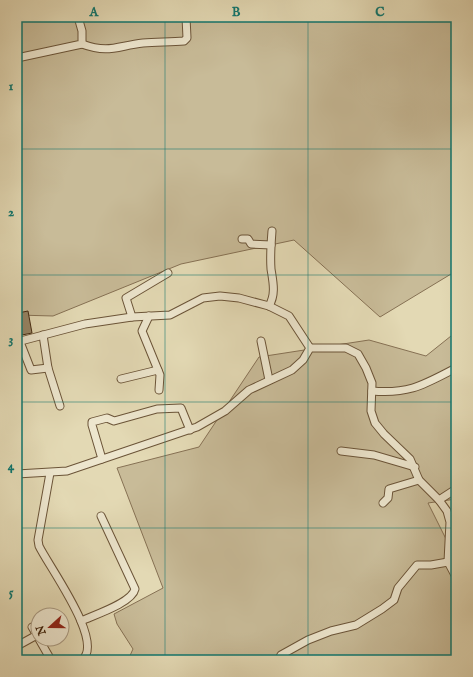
<svg xmlns="http://www.w3.org/2000/svg" width="473" height="677" font-family="'IM FELL English',serif">
<rect width="100%" height="100%" fill="#e3d9b4"/>
<filter id="stains"><feTurbulence type="fractalNoise" baseFrequency=".005" numOctaves="4"/><feColorMatrix values="0 0 0 0 .2 0 0 0 0 .09 0 0 0 0 .02 0 0 0 .5 -.17"/></filter>
<radialGradient id="worn" r=".72"><stop offset=".6" stop-color="#630" stop-opacity="0"/><stop offset="1" stop-color="#630" stop-opacity=".3"/></radialGradient>
<g fill="#c8bb98" stroke="#867154">
<path d="M17 17H456V271L380 317 294 240 181 264 53 316 17 315Z"/>
<path d="M456 332V499L428 503 452 551 456 563V660H128L133 649 117 624 114 614 163 588 117 468 199 447 259 357 369 340 426 356Z"/>
</g>
<path fill="#968465" stroke="#43270f" d="M28 311 32 333 22 335 18 313Z"/>
<g fill="none" stroke-linecap="round" stroke-linejoin="round">
<g stroke="#6b5438" stroke-width="9">
<g id="street">
<path d="M82 44C109 54 117 46 143 43 157 42 171 42 184 41L187 38 186 17"/>
<path d="M17 58 82 44V31L78 17"/>
<path d="M242 239H248L251 244 271 245"/>
<path d="M269 306C276 294 273 282 271 269 270 256 271 244 272 231"/>
<path d="M149 316 142 331 160 375 159 390"/>
<path d="M132 317 126 298 168 273"/>
<path d="M43 335 48 368 60 406"/>
<path d="M261 341 269 380"/>
<path d="M17 342 85 324 132 317 170 315 203 298 220 296 239 298 269 306 289 316 310 348"/>
<path d="M20 342 31 370 48 368"/>
<path d="M121 379 158 370"/>
<path d="M372 391C410 394 423 385 456 368"/>
<path d="M341 451 374 455 415 467"/>
<path d="M102 459 92 425V422L107 418 114 421 157 409 181 408 190 430"/>
<path d="M50 473 38 540 39 546C49 567 105 642 82 660"/>
<path d="M17 474 67 471 197 427 225 411 249 390 292 370 303 360 310 348H346L358 354 366 368 372 383 371 411 375 423 384 434 410 459 419 480 439 500 447 511 450 522 448 562 456 577"/>
<path d="M439 500 456 489"/>
<path d="M383 503 388 498 389 489 419 480"/>
<path d="M81 621C94 615 132 603 135 589L101 516"/>
<path d="M32 627 38 637"/>
<path d="M39 639 51 660"/>
<path d="M17 646 37 635"/>
<path d="M278 660 281 655 308 640 331 631 356 625 382 609 394 600 398 588 417 565H431L448 562"/>
</g>
</g>
<use href="#street" stroke="#ede6ce" stroke-width="7"/>
</g>
<path fill="none" stroke="#0f766e" stroke-width="1" stroke-opacity="0.55" d="M165 17V660M308 17V660M17 149H456M17 275H456M17 402H456M17 528H456"/>
<rect width="473" height="677" fill="none" stroke="#e3d9b4" stroke-width="44"/>
<g transform="translate(50 627) rotate(249)"><circle r="19" fill="#ede6ce" stroke="#a99a82"/>
<path d="M0-3L7 15L0 10L-7 15Z" fill="#8f2418"/>
<text y="-6" font-size="11" font-weight="bold" text-anchor="middle" fill="#43270f">N</text>
</g>
<rect x="22" y="22" width="429" height="633" fill="none" stroke="#0f766e" stroke-width="1.5"/>
<g font-size="13" text-anchor="middle" font-weight="bold" fill="#0f766e">
<text x="94" y="16">A</text>
<text x="236" y="16">B</text>
<text x="380" y="16">C</text>
<text x="11" y="90">1</text>
<text x="11" y="216">2</text>
<text x="11" y="343">3</text>
<text x="11" y="470">4</text>
<text x="11" y="596">5</text>
</g>
<rect width="100%" height="100%" filter="url(#stains)"/>
<rect width="100%" height="100%" fill="url(#worn)"/>
</svg>
